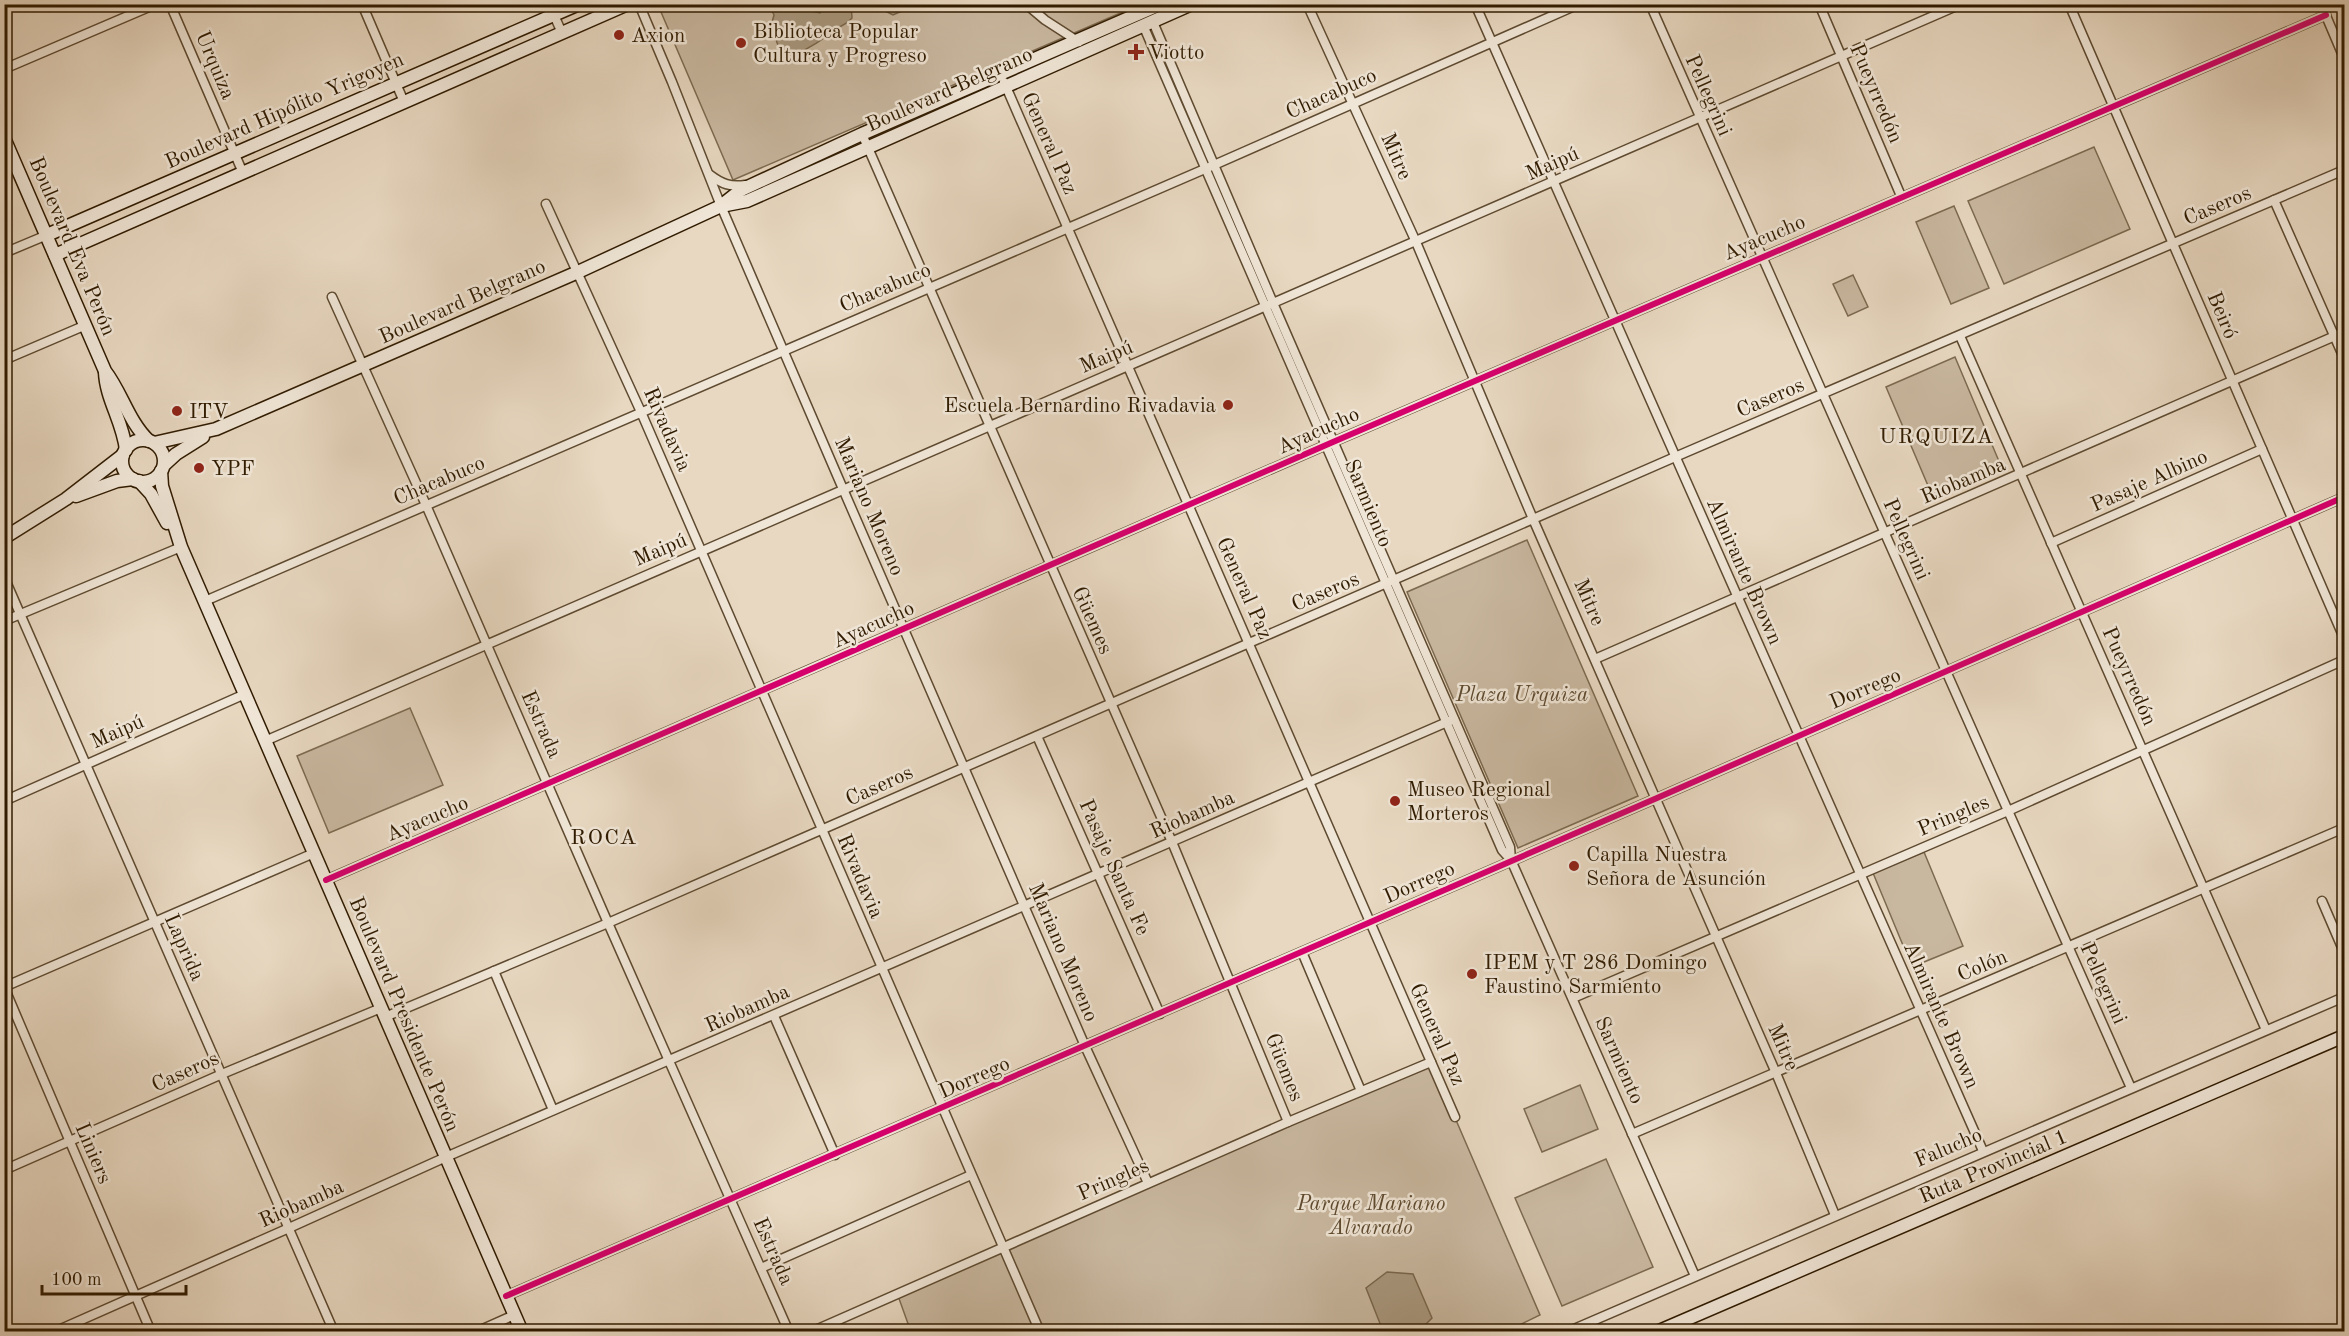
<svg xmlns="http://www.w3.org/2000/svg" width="2349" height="1336" font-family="'Old Standard TT',serif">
<rect width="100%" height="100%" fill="#e8d8c1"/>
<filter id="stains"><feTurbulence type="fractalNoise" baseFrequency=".00333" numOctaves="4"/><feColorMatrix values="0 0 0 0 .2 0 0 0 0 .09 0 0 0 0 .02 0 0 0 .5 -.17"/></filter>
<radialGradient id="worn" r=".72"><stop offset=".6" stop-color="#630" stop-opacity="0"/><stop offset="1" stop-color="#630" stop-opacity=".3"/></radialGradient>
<g fill="#c9b8a0" stroke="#7c6a50" stroke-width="1.5">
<path d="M658 5H1139L733 180Z"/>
<path d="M2094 147 2130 229 2004 284 1968 201Z"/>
<path d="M1954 206 1989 288 1951 304 1916 222Z"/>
<path d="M1853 275 1868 307 1848 316 1833 284Z"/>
<path d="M1955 357 2001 466 1932 495 1886 387Z"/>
<path d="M1527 540 1638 796 1518 848 1407 592Z"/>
<path d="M410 708 443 785 329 833 297 756Z"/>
<path d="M1924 852 1963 946 1912 967 1873 873Z"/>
<path d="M1431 1062 1540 1315 1505 1332H911L897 1293Z"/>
<path d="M1580 1085 1598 1129 1542 1152 1524 1109Z"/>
<path d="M1606 1159 1653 1267 1562 1306 1515 1198Z"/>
</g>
<g fill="#a9987f" stroke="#79664c" stroke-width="1.5">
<path d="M764 4 815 5 811 7V11L820 13 823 8 816 5H851L852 18C843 28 835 27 828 34 816 46 810 45 797 55L779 48 771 26 774 15 771 9Z"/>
<path d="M882 5H916L893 15 885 11Z"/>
<path d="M1387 1272 1413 1274 1432 1318 1419 1331H1383L1366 1288Z"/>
</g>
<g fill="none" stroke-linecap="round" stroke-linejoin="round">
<g stroke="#5e4a30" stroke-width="11">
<g id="street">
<path d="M170 4 243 173"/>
<path d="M362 4 404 102"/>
<path d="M549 4 562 33"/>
<path d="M639 4 672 82 721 206 843 489 1085 1046 1148 1183"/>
<path d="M1026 4 1045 20 1079 42"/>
<path d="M1307 4 1416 242 1533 519 1776 1073 1835 1215"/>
<path d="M1475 4 1983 1151"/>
<path d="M1650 4 2131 1088"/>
<path d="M1819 4 1901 196"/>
<path d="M2069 4 2344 638"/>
<path d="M2321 4 2344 58"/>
<path d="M1153 22 1273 303 1510 847 1511 860"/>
<path d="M1143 25 1502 850 1511 860 1695 1276"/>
<path d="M4 69 156 4"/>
<path d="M1004 82 1455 1117"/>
<path d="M862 134 1172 842 1288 1122"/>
<path d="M710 175C722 184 730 187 745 185"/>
<path d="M2274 200 2344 358"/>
<path d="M546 204 641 412 1040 1332"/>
<path d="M4 253 47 235"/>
<path d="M332 297 426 505 608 923 789 1332"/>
<path d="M1960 336 2266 1030"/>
<path d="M4 360 86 325"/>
<path d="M2051 543 2262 449"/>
<path d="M4 577 334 1332"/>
<path d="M205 601 1214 165 1579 4"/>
<path d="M4 621 181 547"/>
<path d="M1595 659 2344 332"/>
<path d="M1037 736 1160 1014"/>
<path d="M265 741 1961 4"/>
<path d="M4 801 245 694"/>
<path d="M326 880 1333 442 2326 15"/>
<path d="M2322 901 2344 952"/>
<path d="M1302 952 1361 1091"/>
<path d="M494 971 553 1110"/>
<path d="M4 987 151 1332"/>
<path d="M4 987 314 853"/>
<path d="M1573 998 2008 811 2344 660"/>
<path d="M774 1016 835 1155"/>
<path d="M385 1017 608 923 1675 457 2344 170"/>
<path d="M1632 1134 2344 828"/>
<path d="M4 1170 222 1074 381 1008"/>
<path d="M761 1268 971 1175"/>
<path d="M506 1296 1657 798 2344 497"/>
<path d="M54 1332 289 1228 446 1157 1454 719"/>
<path d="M476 1332 514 1315"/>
<path d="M811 1332 1288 1122 1431 1062"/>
<path d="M1567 1332 2344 997"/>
</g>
</g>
<g stroke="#301b00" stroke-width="15">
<g id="secondary">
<path d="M4 138 105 371C122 393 128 421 149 441"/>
<path d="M722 205 741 190 862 134 1161 4"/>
<path d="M47 235 579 4"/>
<path d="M55 255 628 4"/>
<path d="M105 372C106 399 123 422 126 450"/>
<circle cx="143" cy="461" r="21"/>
<path d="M154 443 216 429 578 272 721 206 747 201 1192 4"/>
<path d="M164 465 176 454 203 437"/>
<path d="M161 471 162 486 181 547 522 1332"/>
<path d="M139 481 151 494 167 523"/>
<path d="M76 496 117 481 133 479"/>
<path d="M4 538 66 499 123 455"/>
<path d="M1657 1332 2344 1036"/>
</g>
</g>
<use href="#street" stroke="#f0e6d7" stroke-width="8"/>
<use href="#secondary" stroke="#f0e6d7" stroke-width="12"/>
<g stroke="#f0e6d7" stroke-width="10">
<g id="cycleway">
<path d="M326 880 1333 442 2326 15"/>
<path d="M506 1296 1657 798 2344 497"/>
</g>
</g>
<use href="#cycleway" stroke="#d6006c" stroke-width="6"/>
</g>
<g fill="#8f2418" stroke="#f0e6d7" stroke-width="2">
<circle cx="619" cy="35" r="6"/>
<circle cx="741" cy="43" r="6"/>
<path d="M1133 43h6v6h6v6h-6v6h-6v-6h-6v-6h6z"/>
<circle cx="1228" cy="405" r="6"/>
<circle cx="177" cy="411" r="6"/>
<circle cx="199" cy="468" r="6"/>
<circle cx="1395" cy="801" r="6"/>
<circle cx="1574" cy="866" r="6"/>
<circle cx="1472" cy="974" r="6"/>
</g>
<g text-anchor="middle" stroke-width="5" stroke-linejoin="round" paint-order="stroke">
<g font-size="21" fill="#301b00" stroke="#f0e6d7" text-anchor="start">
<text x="753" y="38">Biblioteca Popular<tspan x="753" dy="24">Cultura y Progreso</tspan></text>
<text x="631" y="42">Axion</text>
<text x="1148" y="59">Viotto</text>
<text x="1216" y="412" text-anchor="end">Escuela Bernardino Rivadavia</text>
<text x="189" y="418">ITV</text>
<text x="211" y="475">YPF</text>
<text x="1407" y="796">Museo Regional<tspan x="1407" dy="24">Morteros</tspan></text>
<text x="1586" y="861">Capilla Nuestra<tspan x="1586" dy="24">Señora de Asunción</tspan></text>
<text x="1484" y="969">IPEM y T 286 Domingo<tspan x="1484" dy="24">Faustino Sarmiento</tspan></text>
</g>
<g font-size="21" fill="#301b00" stroke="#f0e6d7">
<text transform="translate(216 65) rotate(67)" y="7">Urquiza</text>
<text transform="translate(949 89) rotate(-24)" y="7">Boulevard Belgrano</text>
<text transform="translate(1331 93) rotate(-24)" y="7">Chacabuco</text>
<text transform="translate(1877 93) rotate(67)" y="7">Pueyrredón</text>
<text transform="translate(1709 95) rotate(66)" y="7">Pellegrini</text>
<text transform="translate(284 110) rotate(-24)" y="7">Boulevard Hipólito Yrigoyen</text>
<text transform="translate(1050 143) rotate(66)" y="7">General Paz</text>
<text transform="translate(1397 156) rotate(66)" y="7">Mitre</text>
<text transform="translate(1552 163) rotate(-24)" y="7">Maipú</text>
<text transform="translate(2217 205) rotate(-23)" y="7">Caseros</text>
<text transform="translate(1764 237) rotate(-23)" y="7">Ayacucho</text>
<text transform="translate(73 246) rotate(67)" y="7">Boulevard Eva Perón</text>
<text transform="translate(885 287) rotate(-23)" y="7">Chacabuco</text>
<text transform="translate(462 301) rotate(-24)" y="7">Boulevard Belgrano</text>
<text transform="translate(2223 315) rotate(67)" y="7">Beiró</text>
<text transform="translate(1106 356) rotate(-23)" y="7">Maipú</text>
<text transform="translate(1770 397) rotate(-23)" y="7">Caseros</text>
<text transform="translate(668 429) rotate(66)" y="7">Rivadavia</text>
<text transform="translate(1318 430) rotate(-24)" y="7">Ayacucho</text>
<text transform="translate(439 480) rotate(-23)" y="7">Chacabuco</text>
<text transform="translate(1963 480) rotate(-23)" y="7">Riobamba</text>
<text transform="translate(2149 480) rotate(-24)" y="7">Pasaje Albino</text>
<text transform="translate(1369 503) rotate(67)" y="7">Sarmiento</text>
<text transform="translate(870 506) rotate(67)" y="7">Mariano Moreno</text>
<text transform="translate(1907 539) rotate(66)" y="7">Pellegrini</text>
<text transform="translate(660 549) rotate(-23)" y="7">Maipú</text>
<text transform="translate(1745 571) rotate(66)" y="7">Almirante Brown</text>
<text transform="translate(1245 588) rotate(66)" y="7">General Paz</text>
<text transform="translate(1325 591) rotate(-23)" y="7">Caseros</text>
<text transform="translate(1590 602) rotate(66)" y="7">Mitre</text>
<text transform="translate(1093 620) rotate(66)" y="7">Güemes</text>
<text transform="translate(873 624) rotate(-24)" y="7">Ayacucho</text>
<text transform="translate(2130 676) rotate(66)" y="7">Pueyrredón</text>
<text transform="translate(1865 688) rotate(-23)" y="7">Dorrego</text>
<text transform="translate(542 724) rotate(66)" y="7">Estrada</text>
<text transform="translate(117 731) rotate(-24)" y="7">Maipú</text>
<text transform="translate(879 785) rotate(-24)" y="7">Caseros</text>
<text transform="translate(1192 814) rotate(-24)" y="7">Riobamba</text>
<text transform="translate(1953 815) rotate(-23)" y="7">Pringles</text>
<text transform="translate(427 818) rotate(-23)" y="7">Ayacucho</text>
<text transform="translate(1115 867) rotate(66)" y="7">Pasaje Santa Fe</text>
<text transform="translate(861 876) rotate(67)" y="7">Rivadavia</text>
<text transform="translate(1419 882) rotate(-24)" y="7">Dorrego</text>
<text transform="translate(185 947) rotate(66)" y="7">Laprida</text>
<text transform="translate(1064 952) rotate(67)" y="7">Mariano Moreno</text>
<text transform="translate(1982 965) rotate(-23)" y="7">Colón</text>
<text transform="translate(2104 983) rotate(66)" y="7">Pellegrini</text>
<text transform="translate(747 1008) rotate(-24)" y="7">Riobamba</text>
<text transform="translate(405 1014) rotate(67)" y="7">Boulevard Presidente Perón</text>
<text transform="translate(1942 1015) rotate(66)" y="7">Almirante Brown</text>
<text transform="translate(1438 1034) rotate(66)" y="7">General Paz</text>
<text transform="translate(1784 1047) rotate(66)" y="7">Mitre</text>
<text transform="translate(1620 1060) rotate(66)" y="7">Sarmiento</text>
<text transform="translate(1285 1067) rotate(68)" y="7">Güemes</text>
<text transform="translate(185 1071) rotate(-24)" y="7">Caseros</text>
<text transform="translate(974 1077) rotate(-24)" y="7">Dorrego</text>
<text transform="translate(1948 1147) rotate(-23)" y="7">Falucho</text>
<text transform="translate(94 1153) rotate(67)" y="7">Liniers</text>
<text transform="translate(1993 1166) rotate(-23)" y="7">Ruta Provincial 1</text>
<text transform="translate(1113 1179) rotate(-24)" y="7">Pringles</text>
<text transform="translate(301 1203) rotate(-24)" y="7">Riobamba</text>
<text transform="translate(774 1251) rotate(66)" y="7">Estrada</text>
</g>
<g font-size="21" font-style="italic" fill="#5e4a30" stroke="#f0e6d7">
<text x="1522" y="701">Plaza Urquiza</text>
<text x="1371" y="1210">Parque Mariano<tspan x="1371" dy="24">Alvarado</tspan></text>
</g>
<g font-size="22" letter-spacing="1.5" fill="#301b00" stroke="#f0e6d7">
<text x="1937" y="443">URQUIZA</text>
<text x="604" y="844">ROCA</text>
</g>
</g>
<rect width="2349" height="1336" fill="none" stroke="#e8d8c1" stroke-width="24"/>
<rect x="6" y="6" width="2337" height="1324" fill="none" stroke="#301b00" stroke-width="3"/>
<rect x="12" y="12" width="2325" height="1312" fill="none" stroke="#301b00" stroke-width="1.5"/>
<path d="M42 1285v9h144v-9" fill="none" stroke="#301b00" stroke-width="3"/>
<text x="51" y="1285" font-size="18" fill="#301b00" stroke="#f0e6d7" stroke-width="4.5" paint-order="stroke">100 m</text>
<rect width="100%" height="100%" filter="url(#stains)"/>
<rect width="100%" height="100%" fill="url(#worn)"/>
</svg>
